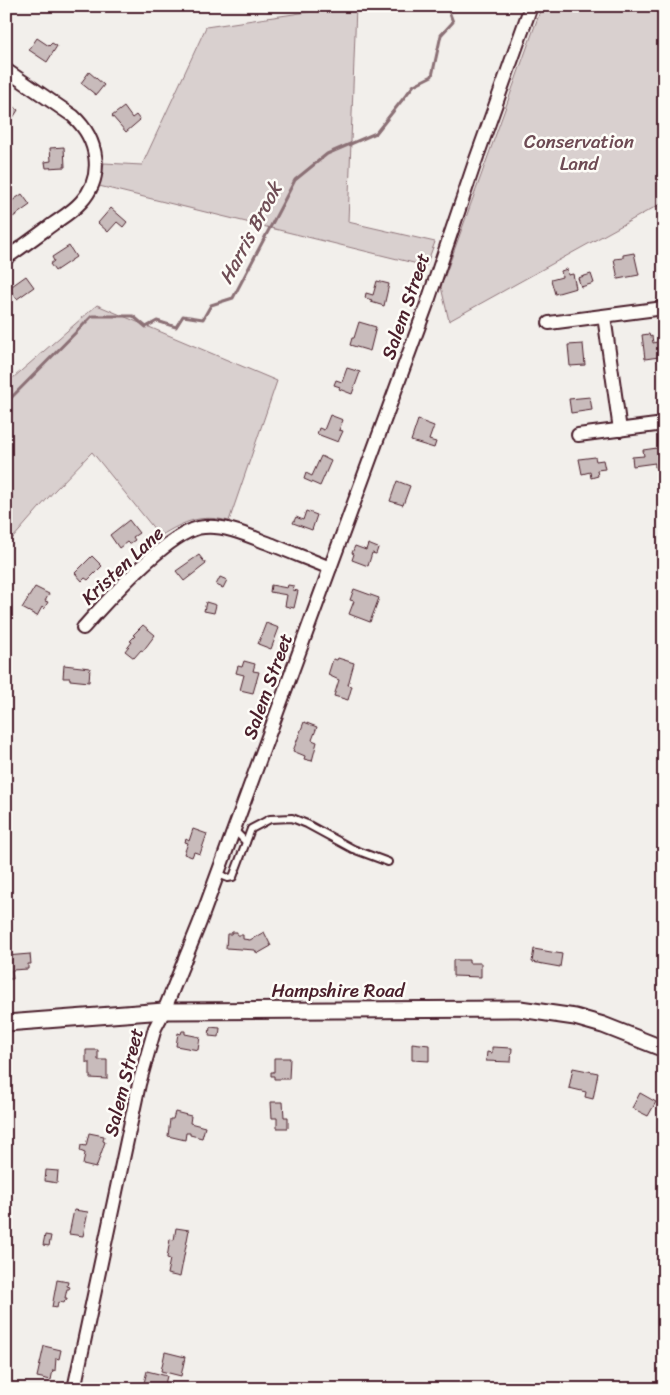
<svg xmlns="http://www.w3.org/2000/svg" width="670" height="1395" font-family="Sriracha,sans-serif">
<rect width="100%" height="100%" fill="#f2efeb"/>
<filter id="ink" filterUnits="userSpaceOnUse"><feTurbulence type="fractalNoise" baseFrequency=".02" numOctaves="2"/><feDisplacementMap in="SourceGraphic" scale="10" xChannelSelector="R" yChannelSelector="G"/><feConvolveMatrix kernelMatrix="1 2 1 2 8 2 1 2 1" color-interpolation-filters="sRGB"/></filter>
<g filter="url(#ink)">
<g fill="#d9d0cf" stroke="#92787d">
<path d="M348 6H356L348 222 435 242 426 266 99 186 104 163 142 165 206 27Z"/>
<path d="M542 6H664V202L449 321 441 287Z"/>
<path d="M97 305 277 381 229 521C200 514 185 521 160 536L92 452 54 491 6 546V384Z"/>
</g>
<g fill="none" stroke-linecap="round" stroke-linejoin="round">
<path stroke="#8b6f75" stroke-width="3" d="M6 403 92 316H133L146 327 157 321 176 327 183 316 203 319 211 305 233 298 295 180 327 154 376 133 414 85 432 76 441 35 453 22 447 6"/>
</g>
<g fill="#c8bbbb" stroke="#4a1f2b">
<path d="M37 38 49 46 52 43 57 46 47 62 29 50Z"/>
<path d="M89 72 104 85 96 95 81 83Z"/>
<path d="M6 101 18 110 11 121 6 118Z"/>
<path d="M124 107 132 118 136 115 140 120 126 132 112 116Z"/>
<path d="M64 147 65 167 46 168 45 162 51 161 50 148Z"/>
<path d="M22 194 30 205 13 217 6 205Z"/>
<path d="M111 208 127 222 123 227 117 222 108 232 98 223Z"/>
<path d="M69 246 76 257 55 271 50 264 54 261 52 257Z"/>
<path d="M634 253 639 275 618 279 614 259 623 258V255Z"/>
<path d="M567 269 568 275 573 274 576 288 555 294 551 280 562 277 561 271Z"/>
<path d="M591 274 594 283 581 287 578 278Z"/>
<path d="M26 276 34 287 17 299 9 288Z"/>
<path d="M377 281 389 284 384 306 371 302 372 300 365 298 366 293 373 295Z"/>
<path d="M359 322 376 327 370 351 350 345 352 338H354Z"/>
<path d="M649 334 650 337 652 336 653 343 657 342 659 357 645 359 642 335Z"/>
<path d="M583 344 585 365 570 366 568 345Z"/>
<path d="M347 368 360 372 352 394 339 389 340 387 334 385 336 380 342 382Z"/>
<path d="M590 397 592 410 571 413 569 399Z"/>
<path d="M330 415 343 420 339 430 343 431 338 442 317 434 319 428 324 430Z"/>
<path d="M418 420 434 426 429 440 436 442 434 448 411 441Z"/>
<path d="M664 447V462L659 463V467H655V463L633 466 632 457 644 456 643 450Z"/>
<path d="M321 456 331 461 320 486 304 479 306 473 312 476Z"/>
<path d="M595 457 596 461 603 460 605 469 597 470 598 476 591 478 590 472 582 474 579 459Z"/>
<path d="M397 481 410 486 403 505 390 501Z"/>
<path d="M306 511 317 515 312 530 293 523 296 517 303 520Z"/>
<path d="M129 520 139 533 133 537 135 540 129 544 127 542 119 548 110 535Z"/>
<path d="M368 544 378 548 376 554 372 553 368 566 352 560 354 554 352 553 355 546 366 550Z"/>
<path d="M199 555 206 564 184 581 176 571Z"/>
<path d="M92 556 102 566 88 580 85 578 82 581 75 573Z"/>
<path d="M220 577 227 580 223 588 216 585Z"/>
<path d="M271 585 287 588 288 585 294 586 293 590 298 591 294 608 285 606 287 595 270 592Z"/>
<path d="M35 587 49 594 45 601 48 602 44 609 42 607 37 616 22 608Z"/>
<path d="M354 589 379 598 370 622 349 614 354 601 350 600Z"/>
<path d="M206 602 216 605 214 613 204 611Z"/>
<path d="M266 623 279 628 271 649 258 644Z"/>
<path d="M143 625 155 635 143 651 141 650 134 658 125 651 132 642 130 641 135 636 133 635Z"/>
<path d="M338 658 354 663 348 685 352 686 348 700 334 696 339 680 328 675 333 659 337 660Z"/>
<path d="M244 661 255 664 253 671 259 672 253 693 240 690 244 675 236 673 238 666 242 667Z"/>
<path d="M64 665 90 668 89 682 70 680V678H63Z"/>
<path d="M304 722 317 727 312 740 317 742 312 761 304 759 305 756 293 751Z"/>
<path d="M193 829 207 834 200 854 194 852 192 857 184 854 188 843 185 842 186 839 189 841Z"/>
<path d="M232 932H237V935H243V939L250 940 264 932 271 946 257 954 255 950 226 948 227 934H231Z"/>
<path d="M534 949 562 954 560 967 532 962Z"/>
<path d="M30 954 31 964H28V969L12 970 13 979H6V956Z"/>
<path d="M453 960H469V963H481V977L453 976Z"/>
<path d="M210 1027 220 1028 219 1037 209 1036Z"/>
<path d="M182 1031H185V1034L200 1037 198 1050 176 1046 178 1033 181 1034Z"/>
<path d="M412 1043 429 1045V1061L412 1060Z"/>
<path d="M492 1047 512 1048 511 1062 486 1061 487 1052 492 1053Z"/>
<path d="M86 1050H98V1060H107V1079L90 1078V1063H86Z"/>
<path d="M274 1058H290L289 1079H274V1076H271V1072H274Z"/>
<path d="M573 1068 598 1073 593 1099 585 1097 586 1092 569 1088Z"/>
<path d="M640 1093 656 1102 648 1116 632 1108Z"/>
<path d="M271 1102H283L284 1117H288V1128H277V1118H272Z"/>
<path d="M175 1112 191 1116 190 1123 205 1127 202 1138 190 1135V1133H186L185 1140 168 1136 170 1119H173Z"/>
<path d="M89 1133 104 1136 103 1141 105 1142 96 1168 83 1165 85 1153 80 1151 81 1145 86 1146Z"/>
<path d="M46 1170 58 1171 57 1183 45 1181Z"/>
<path d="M74 1210 88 1212 83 1236 69 1234Z"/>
<path d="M176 1228 189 1230 180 1277 167 1274 170 1259 167 1258 170 1239 174 1240Z"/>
<path d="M45 1235 51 1236 49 1246 43 1245Z"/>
<path d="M57 1280 68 1282 67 1286 70 1287 69 1289H67L65 1298H67V1300H65L64 1303 58 1302 57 1308 52 1307Z"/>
<path d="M44 1346 61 1350 59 1359 56 1358 55 1371 53 1370 51 1380 37 1377Z"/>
<path d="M165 1352 185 1357 181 1376 161 1371Z"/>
<path d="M147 1371 167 1376 164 1388 168 1389H146L147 1383H144Z"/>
</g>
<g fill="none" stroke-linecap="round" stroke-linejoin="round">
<g stroke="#4a1f2b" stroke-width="10">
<g id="service">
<path d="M234 830 246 842"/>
<path d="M218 874 228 878 233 877 251 829 270 819 292 818 307 824 353 849 388 862"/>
</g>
</g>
<g stroke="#4a1f2b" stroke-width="16">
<g id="minor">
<path d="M6 70 73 116C98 139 105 176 81 202 73 211 63 217 53 224 38 235 22 247 6 258"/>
<path d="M604 316 620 430"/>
<path d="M549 323 664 308"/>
<path d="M578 435 664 424"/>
<path d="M83 628C106 602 170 529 204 527 228 525 251 537 273 545 292 553 311 560 330 568"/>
<path d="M74 1389 139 1084 155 1028 164 1011 200 922 427 304 474 165 531 6"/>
</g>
</g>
<g stroke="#4a1f2b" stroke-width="19">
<path id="tertiary" d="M6 1023 164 1011 520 1009 575 1017 603 1025 664 1049"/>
</g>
<use href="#service" stroke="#fdfcf7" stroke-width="6"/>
<use href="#minor" stroke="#fdfcf7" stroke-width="12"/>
<use href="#tertiary" stroke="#fdfcf7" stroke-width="15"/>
</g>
</g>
<g text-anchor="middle" stroke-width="5" stroke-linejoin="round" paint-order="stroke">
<g font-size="19" fill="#6e4b54" stroke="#fdfcf7">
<text x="579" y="148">Conservation<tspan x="579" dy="22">Land</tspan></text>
</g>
<g font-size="19" fill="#4a1f2b" stroke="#fdfcf7">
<text transform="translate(405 306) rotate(-71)" y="7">Salem Street</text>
<text transform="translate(122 565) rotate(-43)" y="7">Kristen Lane</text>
<text transform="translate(267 686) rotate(-70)" y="7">Salem Street</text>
<text x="338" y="997">Hampshire Road</text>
<text transform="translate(123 1082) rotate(-76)" y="7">Salem Street</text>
</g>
<g font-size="20" font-style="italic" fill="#704e56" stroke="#fdfcf7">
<text transform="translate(250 233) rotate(-62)" y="7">Harris Brook</text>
</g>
</g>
<rect width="670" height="1395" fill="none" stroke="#fdfcf7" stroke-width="25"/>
<rect x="12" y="12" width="645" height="1370" fill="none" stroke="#4a1f2b" stroke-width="2" filter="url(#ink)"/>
</svg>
